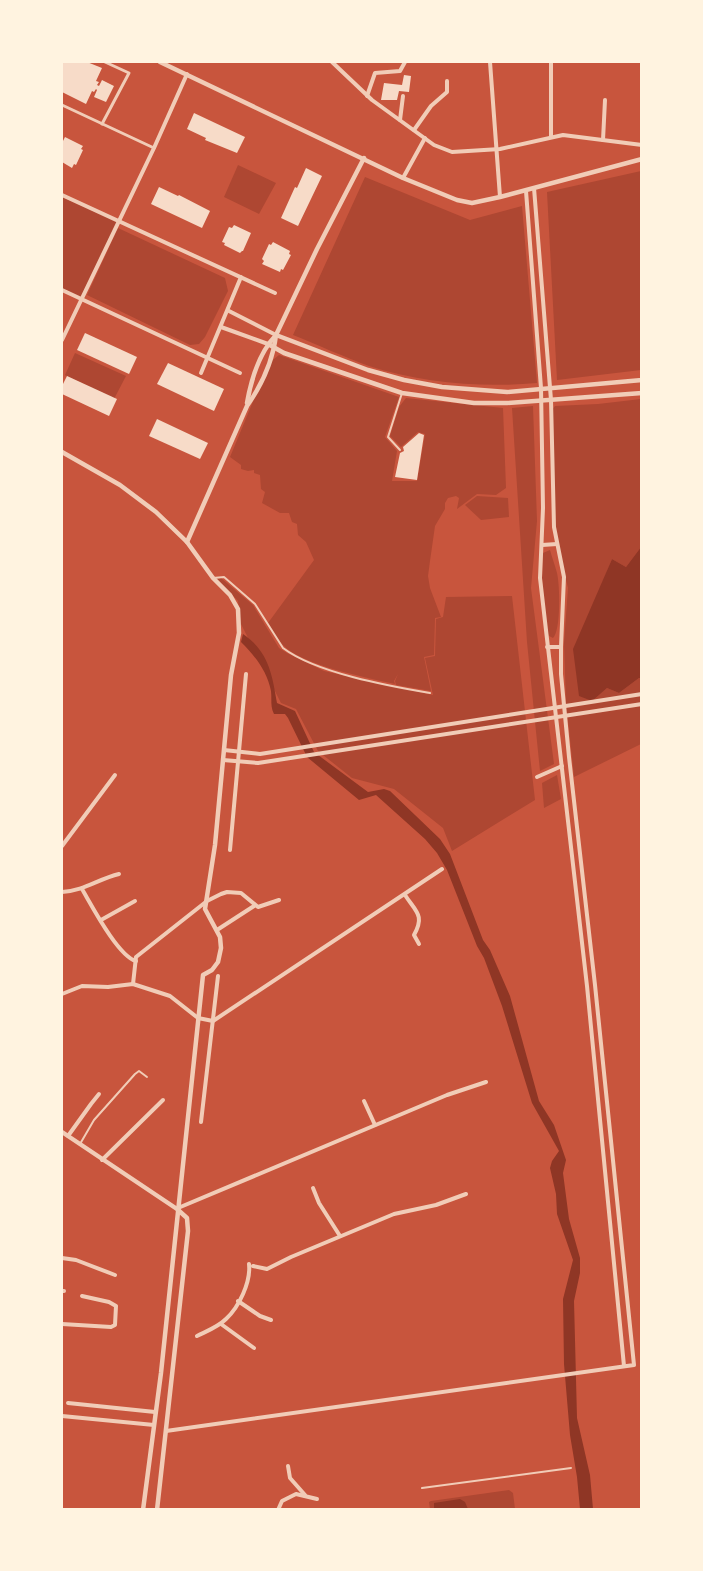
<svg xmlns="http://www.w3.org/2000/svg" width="703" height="1571" font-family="Raleway,sans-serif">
<rect width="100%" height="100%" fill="#c8553d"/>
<g fill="#ae4732">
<path d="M238 165 276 183 259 214 224 197Z"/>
<path d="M641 171V370L557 380 547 192Z"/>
<path d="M365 177 470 220 522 206 537 383C483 388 421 383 369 366 344 357 318 345 293 335Z"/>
<path d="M62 197 119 222 80 300 62 291Z"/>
<path d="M118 228 225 278 228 291 205 337 199 344 190 345 87 295Z"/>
<path d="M75 353 126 376 114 399 65 375Z"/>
<path d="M279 355 399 397 385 437 397 451 392 481H417L425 434 418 432 401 447 390 436 399 407 406 398 503 408 506 488 496 495 477 494 457 509 459 498 456 496 448 498 445 503V509L435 526 430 561 428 576 430 588 441 617 435 618 434 655 424 657 431 691 396 685 395 681 398 674 394 681 395 684C368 678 302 665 284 646 277 640 273 630 268 623L314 560 306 542 298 535 297 524 292 522 289 513H280L262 503 265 492 261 489 260 475 254 473V470L248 471 241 469V465L230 457 269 363Z"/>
<path d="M641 399V547L626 567 612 559 594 603 592 700 607 688 619 693 639 678H641V744L574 777 566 703 564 643 568 588 555 536 551 411 555 406 598 404Z"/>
<path d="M533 406 537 521 531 588 554 764 540 771 527 642 512 408Z"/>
<path d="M477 496 508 498 509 517 481 520 465 505Z"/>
<path d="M550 550C552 558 555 565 557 573 560 585 561 631 553 638L549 636 546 630 542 579 543 553Z"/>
<path d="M221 578 253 605 279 648 287 653 324 671 433 695 425 658 435 656 436 619 443 617 446 597 512 596 535 800 452 851 443 828 394 789 352 778 318 751 296 709 281 703 241 624 238 601 217 579Z"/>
<path d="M557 775 561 799 544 808 542 783Z"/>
<path d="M509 1490 513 1493 515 1509H430L429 1502 431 1501Z"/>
</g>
<g fill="#8f3625">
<path d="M641 547V678H639L619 693 607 688 592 701 579 696 573 649 612 559 626 567Z"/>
<path d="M243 634C269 652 272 674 277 703L295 711 314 752 368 792 384 789 390 791 440 839 450 854 483 940 490 950 510 996 539 1101 554 1125 566 1160 563 1173 569 1219 580 1258V1273L574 1301 577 1418 590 1475 593 1509H580L577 1477 570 1435 564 1364 563 1299 573 1260 557 1214 556 1194 550 1168 552 1161 559 1151 532 1103 502 1006 484 958 477 946 447 870 437 853 425 839 376 795 359 800 307 757 288 718 285 714H274C270 706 272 700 271 691 267 671 255 656 241 642Z"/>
<path d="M460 1499 465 1502 468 1509H434V1503Z"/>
</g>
<g fill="#f7dbc8">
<path d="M62 62H87L102 68 96 81 99 82 97 85 99 86 102 80 114 86 106 102 94 97 97 90 96 89 94 92 92 91 86 104 62 92Z"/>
<path d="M404 75 411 76 409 92 399 91 397 100H381L384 83 402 85Z"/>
<path d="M194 113 245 137 237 153 205 140 206 138 187 129Z"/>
<path d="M65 137 83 146 81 149 83 150 76 165 74 164 72 168 62 162V140L63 141Z"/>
<path d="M306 168 322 176 298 226 281 218 295 187 297 188Z"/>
<path d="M159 187 178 196 179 195 210 211 202 228 151 204Z"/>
<path d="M234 225 251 233 243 251H242L240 253 224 245 225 243 222 242 229 227 232 228Z"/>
<path d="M273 242 290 251 289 254 291 255 283 270 281 269 280 272 262 264 264 261 262 259 269 244 271 245Z"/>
<path d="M85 333 137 357 129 374 77 350Z"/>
<path d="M168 363 224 389 214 411 157 384Z"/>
<path d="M67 376 117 399 109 416 62 394V386Z"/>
<path d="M157 419 208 443 200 459 149 436Z"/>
<path d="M419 433 424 435 417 480 395 477 400 453 404 451 403 447Z"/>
</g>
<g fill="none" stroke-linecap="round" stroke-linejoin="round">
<g stroke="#f1ccb7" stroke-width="2">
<path d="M400 450 388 437 402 393"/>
<path d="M213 578 224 577 255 604 283 648C316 673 389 686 430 693"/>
<path d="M80 1144 94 1120 135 1074 139 1071 147 1077"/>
<path d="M422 1488 571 1468"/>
</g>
<g stroke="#f1ccb7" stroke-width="3">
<path d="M62 105 154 148"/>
<path d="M102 124 129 73 105 62"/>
</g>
<g stroke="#f1ccb7" stroke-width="4">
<path d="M332 62 372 100 434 145 452 152 500 149 563 135 642 145"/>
<path d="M490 62 500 197"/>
<path d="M551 62V137"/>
<path d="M367 96 375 73 400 71 405 62"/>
<path d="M400 120 403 96"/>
<path d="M414 130 431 106 447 92V81"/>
<path d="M603 140 605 100"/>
<path d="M403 178 425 138"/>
<path d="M526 191 541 388 543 508 540 578 587 986 624 1366"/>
<path d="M62 195 275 293"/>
<path d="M62 290 240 373"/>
<path d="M229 311 276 335"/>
<path d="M221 327 268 344"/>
<path d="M62 340 154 148 187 74"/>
<path d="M201 373 241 277"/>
<path d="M542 545 557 544"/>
<path d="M547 647H561"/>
<path d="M224 750 260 754 642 694"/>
<path d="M223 760 258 763 642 704"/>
<path d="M537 777 562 766"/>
<path d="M62 846 115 775"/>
<path d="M230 850 246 674"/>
<path d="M82 889C92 906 118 956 136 961"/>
<path d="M62 892C84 891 98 879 119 874"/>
<path d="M405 895C416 912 425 915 414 935L419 944"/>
<path d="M101 920 135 901"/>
<path d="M217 930 254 906"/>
<path d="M133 984 136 957 207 901 221 894 227 892 241 893 258 907 279 900"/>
<path d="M62 994 82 986 108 987 133 984 170 996 198 1018 213 1021 442 869"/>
<path d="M364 1101 375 1125"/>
<path d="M201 1122 218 976"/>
<path d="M68 1136 91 1104 99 1094"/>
<path d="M102 1160 163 1100"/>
<path d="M313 1188 319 1203 340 1236"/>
<path d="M178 1208 447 1095 486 1082"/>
<path d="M62 1258 76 1260 115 1275"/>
<path d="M253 1266 267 1269 291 1257 394 1214 436 1205 466 1194"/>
<path d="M62 1291H64"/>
<path d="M238 1301 260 1316 271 1320"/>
<path d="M62 1324 111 1327 115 1325 116 1306 109 1302 82 1296"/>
<path d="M221 1324 254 1348"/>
<path d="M197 1336C207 1331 218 1327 226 1319 239 1307 251 1282 249 1264"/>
<path d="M68 1403 155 1412"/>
<path d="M62 1416 154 1425"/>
<path d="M166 1431 634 1365 595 985 569 757 561 674V647L564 577 554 527 551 400 534 188"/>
<path d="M288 1466 290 1478 305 1495"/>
<path d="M278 1510 282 1501 296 1494 317 1499"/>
</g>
<g stroke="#f1ccb7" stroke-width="4.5">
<path d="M160 62 403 178 457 200 472 203 500 197 642 159"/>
<path d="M276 335 368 370 404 380 442 387 507 392 642 380"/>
<path d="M268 344 284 353 402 393 474 403H507L642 393"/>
<path d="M247 403C251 380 260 352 276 335"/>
<path d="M62 452 120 485 156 512 187 542 213 578 230 595 238 609 239 633 231 675 215 845 205 909 220 937 221 948 218 962 212 970 203 975 161 1373 143 1510"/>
<path d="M187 542 247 406C261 386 273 360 276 335L317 249 364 158"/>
<path d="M62 1132 177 1209 187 1218 188 1231 157 1510"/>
</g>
</g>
<rect width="703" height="1571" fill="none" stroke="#fff3e0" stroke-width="126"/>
</svg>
